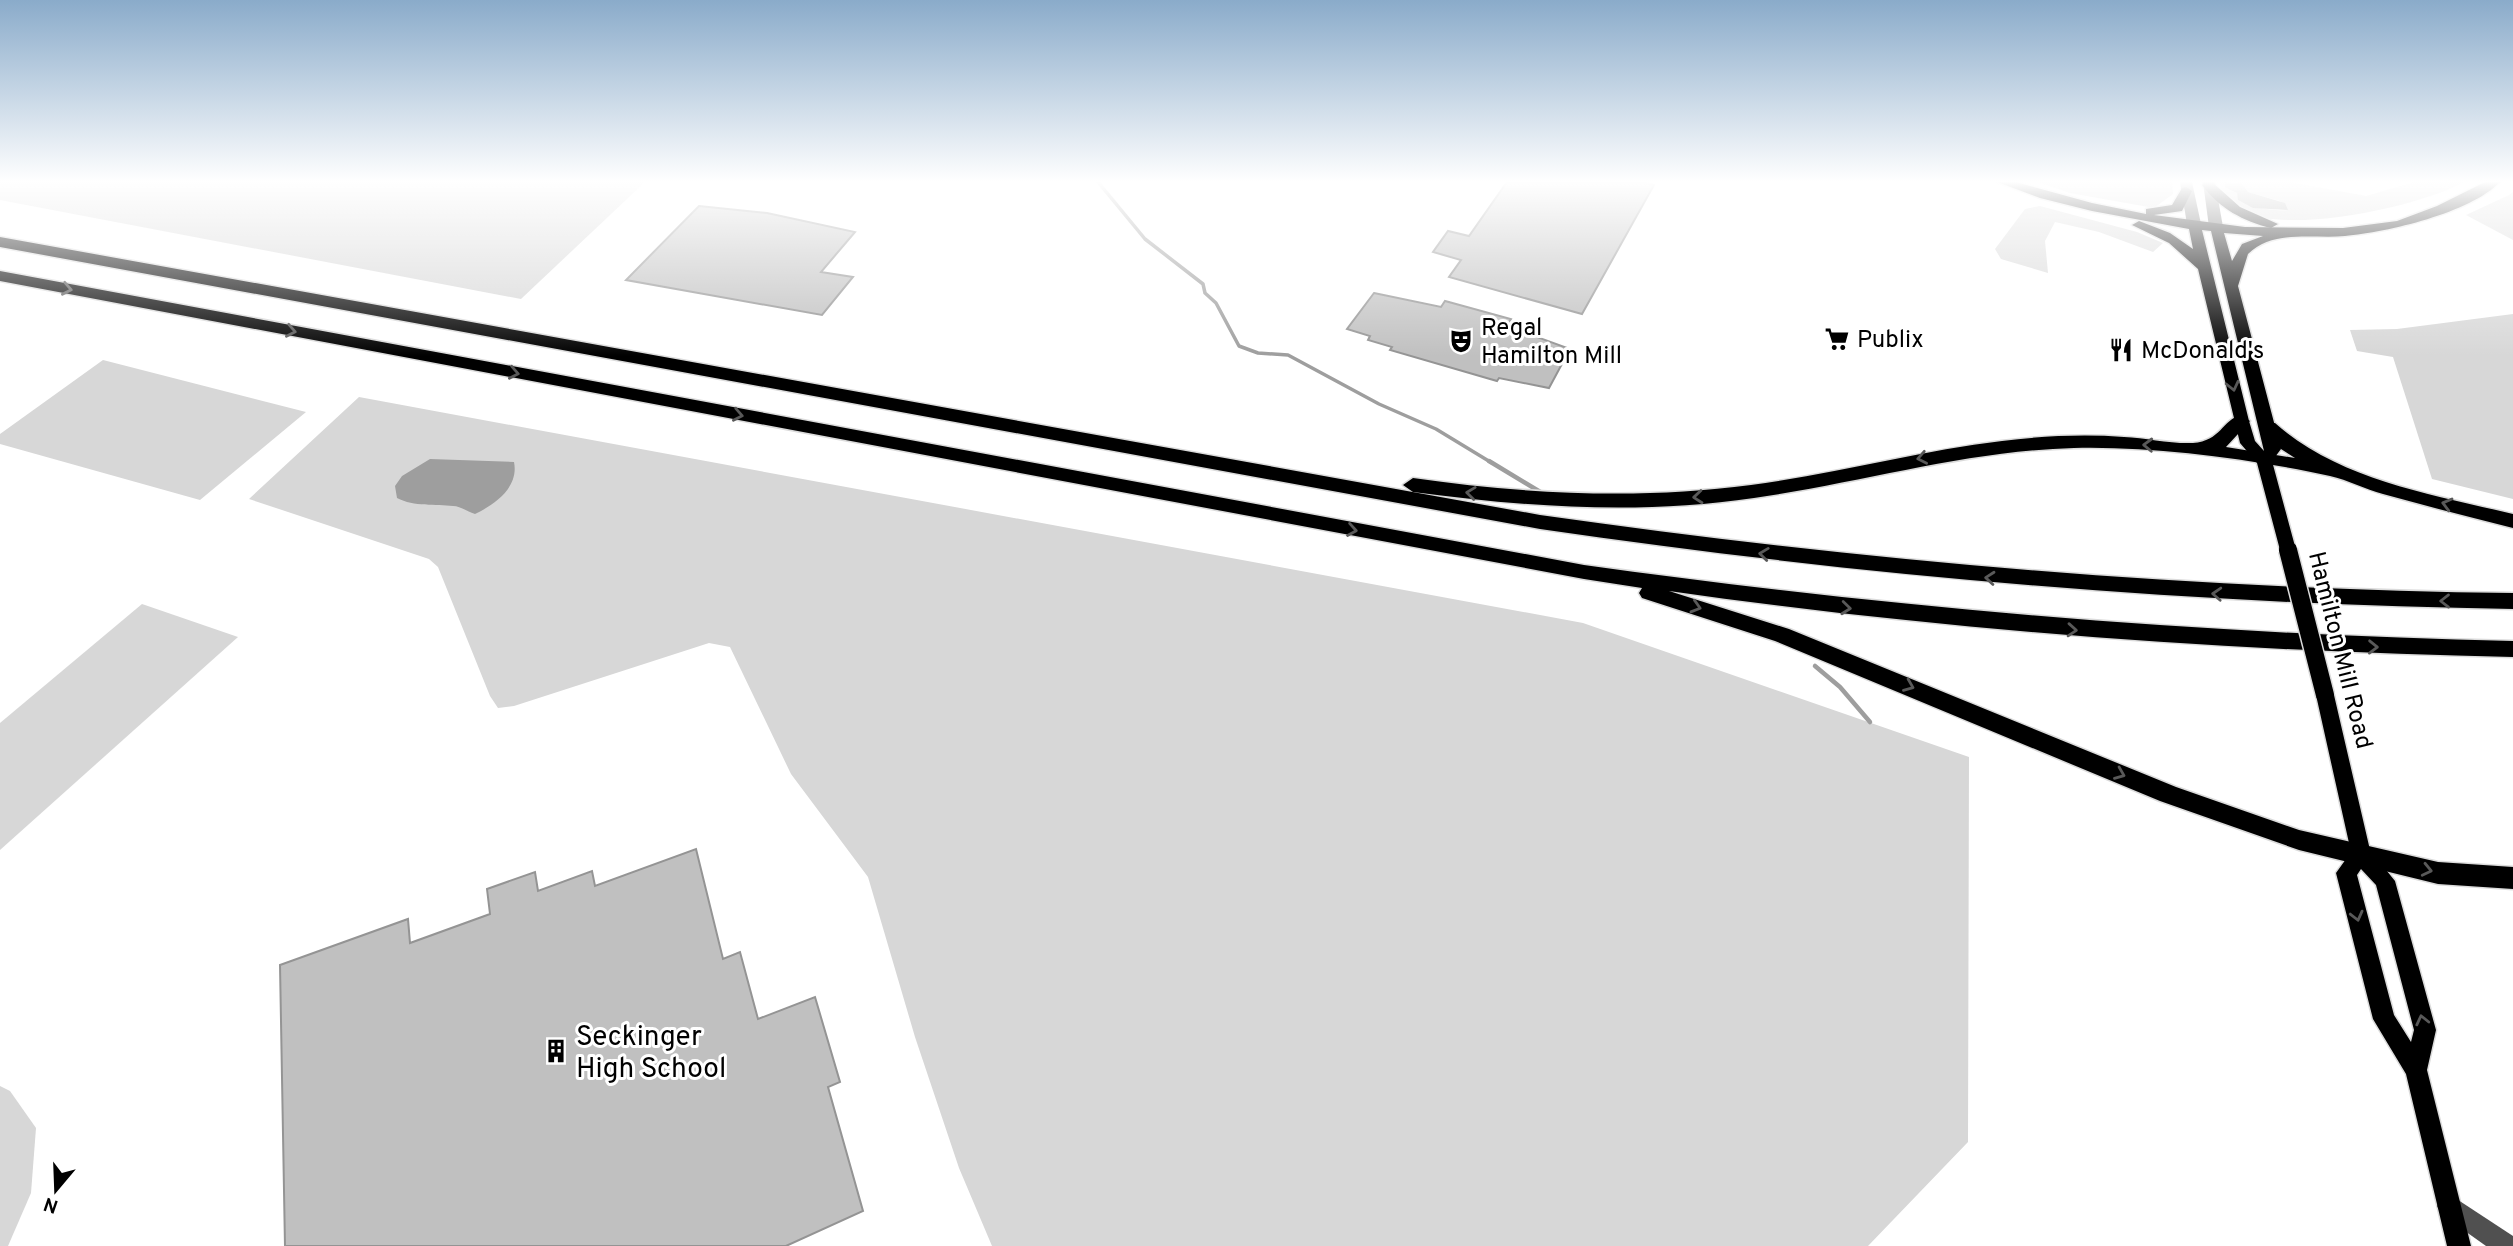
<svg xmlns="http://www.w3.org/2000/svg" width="2513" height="1246" font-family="Overpass,sans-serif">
<rect width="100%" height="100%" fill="#fff"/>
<g fill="#d7d7d7">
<path d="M0 182H645L521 299 0 200Z"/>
<path d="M2038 182H2172L2173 194 2154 208 2070 193Z"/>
<path d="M2220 182H2225L2237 193 2239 200C2249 208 2275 211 2288 210L2280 201 2248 192 2236 182H2290L2366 196 2414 182H2464C2418 207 2292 234 2243 212 2235 208 2227 198 2220 191Z"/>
<path d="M2513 192V240L2466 215 2509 195Z"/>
<path d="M2040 206 2137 232 2163 243 2153 252 2099 232 2055 222 2045 241 2048 273 2001 259 1995 249 2025 209Z"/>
<path d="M2513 314V499L2432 479 2393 357 2357 351 2350 330 2397 329Z"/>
<path d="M103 360 306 412 200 500 0 444V434Z"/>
<path d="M359 397 1583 623 1969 757 1968 1142 1868 1246H992L959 1168 915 1037 868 877 791 774 730 647 709 643 514 706 498 708 490 696 438 567 429 559 249 499Z"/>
<path d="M142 604 238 637 0 850V723Z"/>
<path d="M0 1086 10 1091 36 1128 31 1193 8 1246H0Z"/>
</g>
<g fill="#9e9e9e">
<path d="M2225 182 2242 184 2248 192 2285 203 2288 210 2253 208 2238 200 2237 193 2225 187Z"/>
<path d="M430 459 514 462C519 487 496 504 475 514 468 512 460 506 453 506 436 504 414 507 397 498L395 486 402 476Z"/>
</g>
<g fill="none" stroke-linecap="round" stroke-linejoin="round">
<path stroke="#9e9e9e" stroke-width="3.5" d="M1098 182 1145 239 1203 284 1205 293 1216 303 1239 346 1258 353 1288 355 1379 404 1436 429 1492 463"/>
<g stroke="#9e9e9e" stroke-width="4.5">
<path d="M1489 461 1542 493"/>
<path d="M1815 666 1840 687 1870 722"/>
</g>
</g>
<g fill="#c0c0c0" stroke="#949494" stroke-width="2">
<path d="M1507 182H1642L1654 185 1582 314 1449 277 1461 260 1433 252 1448 231 1469 236Z"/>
<path d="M699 206 767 213 855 232 821 272 853 277 822 315 626 280Z"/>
<path d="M1374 293 1441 307 1445 301 1511 319 1507 326 1570 349 1549 388 1499 378 1497 381 1390 350 1392 347 1368 340 1370 336 1347 329Z"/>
<path d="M696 849 723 959 740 952 758 1019 815 997 840 1082 828 1087 863 1211 786 1246H285L280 965 408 919 410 943 490 914 487 889 535 872 538 891 592 871 595 886Z"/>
</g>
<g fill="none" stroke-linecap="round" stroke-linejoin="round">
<g stroke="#dbdbdb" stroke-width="3">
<g id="major">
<path d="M1997 182H2016L2092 203 2146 214V209L2172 205 2182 188 2186 187 2192 191 2182 211 2154 215 2245 227 2343 228 2397 221 2437 206 2485 182H2500C2470 213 2388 232 2345 236 2313 239 2273 229 2248 254L2238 286 2281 449 2272 461 2296 550 2288 556 2280 550 2257 463 2240 443 2198 269 2169 243 2132 225 2139 221 2170 233 2193 249 2189 229 2092 211 2040 198ZM2202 230 2211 231 2264 451 2255 441 2249 421ZM2224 233 2263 236 2242 244 2232 261Z"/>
<path d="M2204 182H2212L2240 207 2278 224 2271 228C2243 221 2220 209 2202 185Z"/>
<path d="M2325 688 2331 690 2334 695 2370 850 2395 881 2436 1030 2427 1070 2471 1246H2447L2406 1074 2373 1019 2336 873 2351 852 2316 695 2319 690ZM2361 869 2376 885 2414 1030 2411 1042 2394 1015 2357 875Z"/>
</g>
</g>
<g stroke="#dbdbdb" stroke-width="3">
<g id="highway">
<path d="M0 237 1540 515C1863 561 2186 589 2513 593V609C2186 604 1863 576 1540 529L0 247Z"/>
<path d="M0 271 1584 565C1893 608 2201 634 2513 641V657C2230 651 1949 631 1669 591L1789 629 2176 787 2299 830 2438 862 2513 867V889L2438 884 2299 850 2160 801 1775 641 1642 598 1639 593 1642 588 1584 579 0 281Z"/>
<path d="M2241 415 2250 421 2226 447 2295 458 2281 449 2259 427 2261 423H2275C2339 480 2431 494 2513 514V528C2469 517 2426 506 2383 494 2365 489 2348 480 2330 476 2252 459 2153 446 2074 448 1965 451 1861 483 1754 498 1640 515 1526 507 1413 492L1403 485 1413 478C1525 494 1639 500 1751 485 1836 474 1918 451 2002 441 2042 436 2083 434 2124 437 2146 438 2171 444 2193 443 2221 441 2222 420 2241 415Z"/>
</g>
</g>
<g fill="#505050" fill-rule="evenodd">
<path d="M2180 182H2192L2201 224 2199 227 2194 228 2187 224Z"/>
<path d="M2203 182H2215L2223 227 2221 230H2211L2209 227Z"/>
<path d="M2449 1194 2513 1236V1246H2486L2441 1214 2437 1206 2441 1198Z"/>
</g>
<use href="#major" fill="#000" fill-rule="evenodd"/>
<use href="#highway" fill="#000" fill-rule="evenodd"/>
<g stroke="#dbdbdb" stroke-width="21" stroke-linecap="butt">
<path id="major-bridge" d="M2288 550 2325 695"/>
</g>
<use href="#major-bridge" stroke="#000" stroke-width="18"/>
</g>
<defs><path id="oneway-chevron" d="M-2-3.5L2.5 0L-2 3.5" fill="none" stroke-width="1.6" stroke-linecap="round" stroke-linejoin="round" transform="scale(1.75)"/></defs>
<g stroke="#595959">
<use href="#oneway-chevron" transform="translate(67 289) rotate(11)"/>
<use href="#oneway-chevron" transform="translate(291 331) rotate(11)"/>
<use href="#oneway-chevron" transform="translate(514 373) rotate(11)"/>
<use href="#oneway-chevron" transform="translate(2233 386) rotate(77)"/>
<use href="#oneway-chevron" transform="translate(738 415) rotate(11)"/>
<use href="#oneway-chevron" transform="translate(2148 445) rotate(-178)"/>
<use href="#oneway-chevron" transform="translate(1922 458) rotate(169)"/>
<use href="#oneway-chevron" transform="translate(1471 493) rotate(-173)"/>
<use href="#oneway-chevron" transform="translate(1698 497) rotate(175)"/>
<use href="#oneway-chevron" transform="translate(2447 504) rotate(-165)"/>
<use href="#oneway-chevron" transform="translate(1352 530) rotate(10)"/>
<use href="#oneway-chevron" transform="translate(1764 554) rotate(-173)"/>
<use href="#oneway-chevron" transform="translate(1990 578) rotate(-175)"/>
<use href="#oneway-chevron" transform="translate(2217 594) rotate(-177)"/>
<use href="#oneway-chevron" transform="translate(2445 601) rotate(-180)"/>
<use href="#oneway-chevron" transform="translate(1696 607) rotate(17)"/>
<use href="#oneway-chevron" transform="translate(1846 608) rotate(6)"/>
<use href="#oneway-chevron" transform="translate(2072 630) rotate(4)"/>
<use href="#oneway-chevron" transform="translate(2373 647) rotate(1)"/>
<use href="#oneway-chevron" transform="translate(1909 686) rotate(22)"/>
<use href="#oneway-chevron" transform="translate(2120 774) rotate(22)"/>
<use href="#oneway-chevron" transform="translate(2427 870) rotate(13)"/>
<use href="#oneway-chevron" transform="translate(2357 916) rotate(76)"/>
<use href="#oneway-chevron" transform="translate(2422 1020) rotate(-103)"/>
</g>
<linearGradient id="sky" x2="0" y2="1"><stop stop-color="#8aabca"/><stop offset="0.51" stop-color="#fff"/><stop offset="1" stop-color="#fff" stop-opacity="0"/></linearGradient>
<rect width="2513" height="356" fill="url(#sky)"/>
<defs>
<g id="supermarket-bare" transform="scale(1.89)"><path d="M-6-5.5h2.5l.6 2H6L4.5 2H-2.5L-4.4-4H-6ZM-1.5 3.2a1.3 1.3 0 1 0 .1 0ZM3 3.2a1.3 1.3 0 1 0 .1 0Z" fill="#000" stroke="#fff" stroke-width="2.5" paint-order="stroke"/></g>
<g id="theatre-bare" transform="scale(1.89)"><path d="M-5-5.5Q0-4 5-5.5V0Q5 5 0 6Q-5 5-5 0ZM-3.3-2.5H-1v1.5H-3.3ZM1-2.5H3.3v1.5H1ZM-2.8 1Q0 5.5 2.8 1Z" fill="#000" stroke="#fff" stroke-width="2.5" paint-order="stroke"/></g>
<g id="restaurant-bare" transform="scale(1.89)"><path d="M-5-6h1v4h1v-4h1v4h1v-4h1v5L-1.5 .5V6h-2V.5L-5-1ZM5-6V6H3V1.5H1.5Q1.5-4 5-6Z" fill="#000" stroke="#fff" stroke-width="2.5" paint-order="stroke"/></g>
<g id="building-bare" transform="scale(1.89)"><path d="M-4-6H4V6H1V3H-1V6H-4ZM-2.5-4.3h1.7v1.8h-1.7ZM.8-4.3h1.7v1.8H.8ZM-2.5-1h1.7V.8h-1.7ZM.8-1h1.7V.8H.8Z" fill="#000" stroke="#fff" stroke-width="2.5" paint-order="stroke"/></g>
</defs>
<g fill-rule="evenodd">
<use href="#supermarket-bare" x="1837" y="339"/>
<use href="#theatre-bare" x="1461" y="341"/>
<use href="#restaurant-bare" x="2121" y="350"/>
<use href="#building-bare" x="556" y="1051"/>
</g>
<g text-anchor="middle" stroke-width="6" stroke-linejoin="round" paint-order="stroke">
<g font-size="24" fill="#000" stroke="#fff" text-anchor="start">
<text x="1481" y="335">Regal<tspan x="1481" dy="28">Hamilton Mill</tspan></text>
<text x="1857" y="347">Publix</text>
<text x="2141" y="358">McDonald's</text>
</g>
<g font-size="24" fill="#000" stroke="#fff">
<text transform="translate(2341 650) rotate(76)" y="8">Hamilton Mill Road</text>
</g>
<g font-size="28" fill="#000" stroke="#fff" text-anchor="start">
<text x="576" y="1045">Seckinger<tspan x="576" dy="32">High School</tspan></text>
</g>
</g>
<g transform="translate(56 1190) rotate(199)" stroke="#ffffff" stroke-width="5" paint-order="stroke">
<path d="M0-5L12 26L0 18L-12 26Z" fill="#000000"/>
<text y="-10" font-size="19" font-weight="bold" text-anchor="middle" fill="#000000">N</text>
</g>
</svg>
